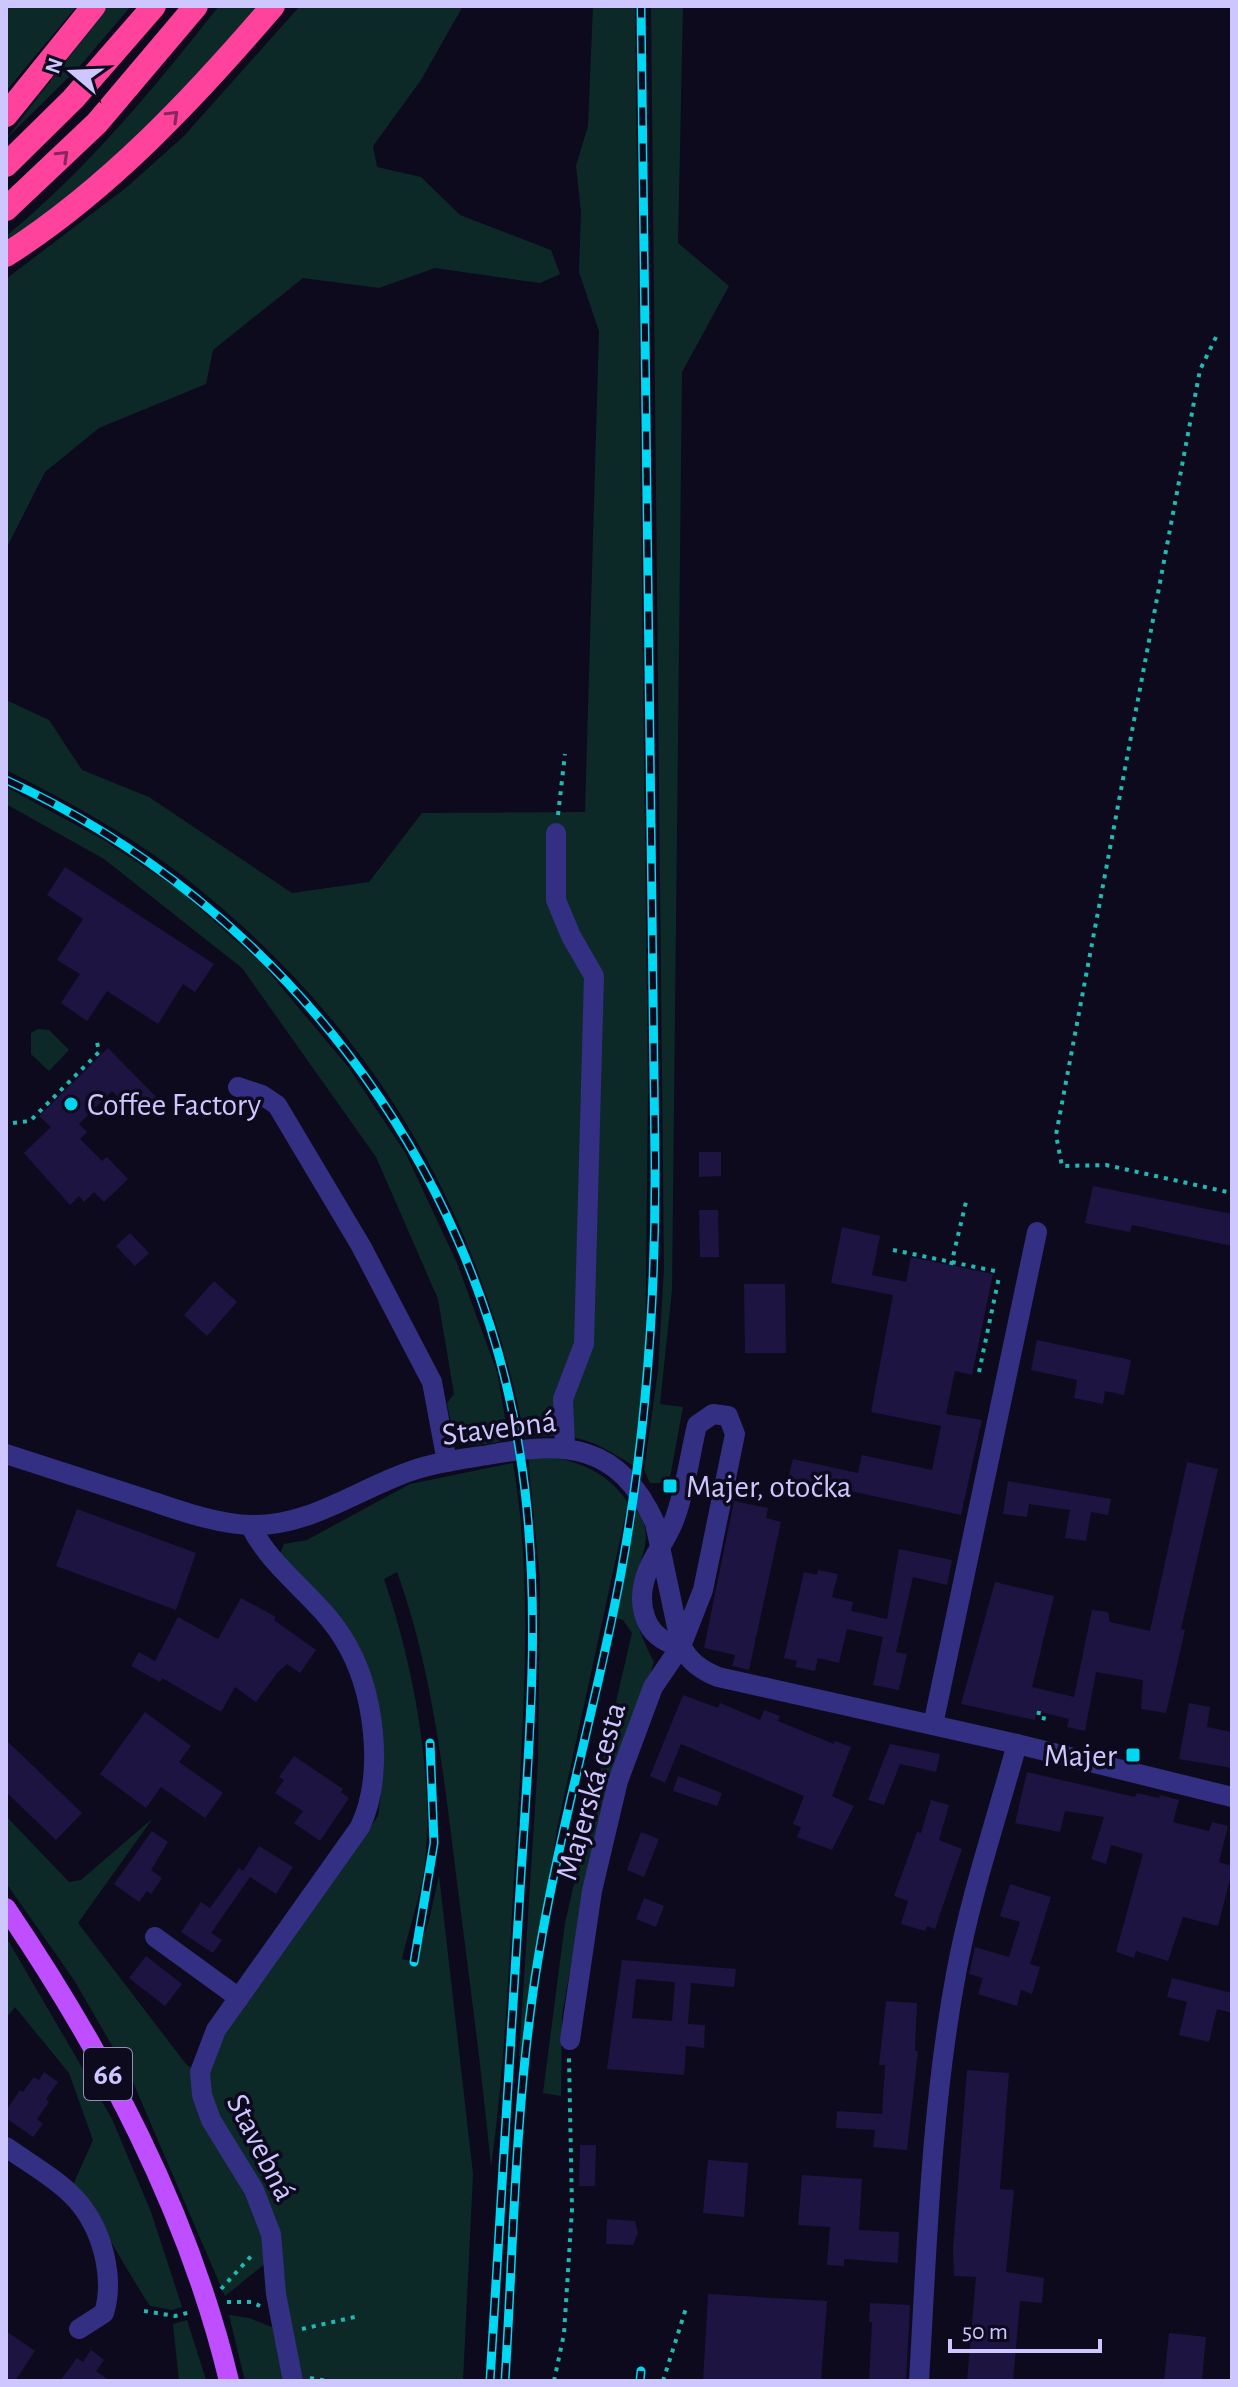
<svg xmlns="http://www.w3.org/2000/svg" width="1238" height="2387" font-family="'Alegreya Sans',sans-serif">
<rect width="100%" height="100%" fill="#0d0a1e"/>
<g fill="#0c2928">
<path d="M6 6H77L6 91Z"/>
<path d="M108 6H131L79 67 6 139Z"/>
<path d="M219 6H258C182 93 103 178 6 243V236C87 170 154 88 219 6Z"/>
<path d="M300 6H463L421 80 373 146 377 167 421 177 460 215 551 250 560 274 540 283 435 268 379 288 303 278 213 350 206 384 99 428 45 472 6 549V279L127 187 184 136Z"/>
<path d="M593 6H635L648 1089 645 1370 634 1466C591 1439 577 1432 525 1438 479 1207 373 1027 188 880 132 836 69 802 6 770V700L49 720 82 770 149 797 292 893 369 882 422 813 585 812 599 331 579 272 581 212 576 166 588 126Z"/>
<path d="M651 6H683L678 243 729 286 682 372 672 1290 660 1404 683 1407 669 1483H650L644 1470 658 1371 664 1268Z"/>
<path d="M6 787 102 839 179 890 262 964 349 1068 406 1154 457 1263 497 1372 509 1440C464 1448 456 1452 447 1403L454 1394 438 1299 376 1157 242 968 104 859 6 804Z"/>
<path d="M38 1029 49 1030 69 1050 49 1071 31 1054V1033Z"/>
<path d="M528 1455C567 1456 606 1468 628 1503L557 1829 522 2055 519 2056 538 1761 540 1581Z"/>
<path d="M513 1463C534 1585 523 1722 516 1846 509 1953 506 2060 491 2167 482 2072 469 1977 457 1882 444 1778 433 1671 397 1572L384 1579C413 1664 434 1773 425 1863 421 1895 409 1928 402 1959L414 1962 429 1921 439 1875 473 2174 463 2381H300L282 2293V2250L225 2296 132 2080 74 1980 6 1883V1816L69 1882 81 1880 153 1818 78 1923 186 2064 204 2078 210 2054 378 1816 384 1769 379 1728 367 1682 280 1554 284 1544 307 1540 410 1484Z"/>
<path d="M637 1510C657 1537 637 1562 634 1589 631 1615 643 1641 654 1662L589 1861 562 2016 561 2096 543 2093 565 1923 632 1633 623 1620 616 1618Z"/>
<path d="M6 1937 112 2119 151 2212 182 2307 172 2310 150 2306C123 2265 103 2223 73 2185L93 2140 69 2073 15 2007 6 2018Z"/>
<path d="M229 2315 249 2318 277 2329 288 2381H245Z"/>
<path d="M187 2320 205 2377 206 2381H179L173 2324Z"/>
</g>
<g fill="#1d1441" fill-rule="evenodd">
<path d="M65 867 214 964 195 992 183 984 158 1024 107 991 87 1021 61 1003 80 974 57 960 83 919 47 895Z"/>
<path d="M108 1048 156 1097 144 1109 135 1100 128 1107 112 1091 79 1124 87 1132 80 1139 102 1161 107 1157 128 1179 104 1202 94 1192 84 1202 79 1196 70 1205 24 1153 51 1127 39 1116Z"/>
<path d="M699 1152H721V1176L699 1177Z"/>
<path d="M1093 1186 1232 1214V1246L1132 1225 1130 1232 1085 1223Z"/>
<path d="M699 1210H718L719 1257H700Z"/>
<path d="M842 1227 880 1236 872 1275 906 1282 911 1257 993 1274 972 1375 955 1371 946 1414 982 1420 961 1515 841 1489 840 1495 787 1483 793 1459 858 1473 862 1455 932 1470 941 1426 871 1412 893 1295 831 1283Z"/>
<path d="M130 1233 149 1253 135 1266 116 1246Z"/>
<path d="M214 1281 237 1302 207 1336 184 1315Z"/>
<path d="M744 1284H785L786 1353H745Z"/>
<path d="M1037 1340 1131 1360 1124 1395 1105 1391 1103 1404 1074 1398 1077 1380 1031 1370Z"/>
<path d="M1187 1462 1218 1469 1181 1629 1185 1630 1166 1713 1141 1709 1143 1680 1096 1672 1085 1731 1067 1727 1069 1719 1037 1711 1035 1720 961 1704 995 1582 1054 1596 1032 1687 1074 1697 1092 1610 1108 1612 1110 1622 1150 1631Z"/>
<path d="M1008 1481 1111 1499 1108 1515 1091 1512 1086 1541 1065 1538 1070 1510 1029 1504 1027 1517 1003 1514Z"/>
<path d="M734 1501 768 1508 766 1518 781 1522 749 1670 732 1666 735 1655 704 1648Z"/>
<path d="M77 1509 196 1553 176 1610 56 1566Z"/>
<path d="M899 1549 952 1560 947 1585 913 1577 896 1652 907 1654 899 1690 873 1685 883 1637 847 1629 839 1663 818 1658 815 1671 795 1667 797 1661 784 1658 804 1572 817 1575 818 1570 838 1574 832 1597 853 1602 851 1611 887 1619Z"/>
<path d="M241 1598 276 1617 274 1620 316 1650 300 1673 287 1664 278 1672 256 1702 235 1687 221 1712 162 1678 160 1682 131 1666 139 1652 155 1661 178 1617 218 1639Z"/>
<path d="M683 1695 718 1708 720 1703 760 1720 764 1710 780 1716 778 1721 834 1744 835 1741 851 1747 832 1796 854 1806 832 1850 797 1837 801 1827 793 1824 804 1796 681 1744 665 1783 650 1776Z"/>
<path d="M1189 1703 1210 1707 1207 1727 1232 1732V1768L1179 1759Z"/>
<path d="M145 1712 191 1746 179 1762 223 1793 205 1818 161 1787 146 1808 100 1774Z"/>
<path d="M6 1740 82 1813 56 1840 6 1792Z"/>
<path d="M890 1744 940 1754 936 1772 900 1764 884 1805 868 1800Z"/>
<path d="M294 1756 343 1789 341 1792 349 1798 320 1841 294 1823 303 1811 275 1793 284 1780 279 1777Z"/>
<path d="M1027 1772 1135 1797 1137 1793 1159 1798 1160 1795 1179 1800 1173 1822 1209 1831 1212 1822 1228 1826 1219 1862 1232 1866V1871L1218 1926 1183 1917 1168 1961 1136 1951 1134 1958 1116 1952 1143 1854 1111 1845 1106 1864 1091 1859 1104 1817 1065 1811 1060 1832 1015 1823Z"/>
<path d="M678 1776 722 1793 717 1806 673 1791Z"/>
<path d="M931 1800 949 1805 939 1840 962 1849 935 1929 927 1926 925 1931 901 1924 908 1901 894 1896 917 1832 921 1833Z"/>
<path d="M152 1831 168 1842 151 1870 162 1878 151 1894 147 1891 139 1902 114 1884Z"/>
<path d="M641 1832 659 1839 644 1877 627 1870Z"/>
<path d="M259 1846 293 1867 276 1894 250 1877 211 1933 222 1940 213 1953 181 1932 201 1902 210 1908 239 1868 243 1871Z"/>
<path d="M1010 1884 1051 1897 1030 1964 1040 1967 1032 1994 1021 1990 1017 2006 978 1994 983 1978 969 1974 975 1947 1009 1957 1020 1922 1000 1916Z"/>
<path d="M644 1898 664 1906 656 1927 636 1919Z"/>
<path d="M146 1956 182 1984 165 2006 129 1978Z"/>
<path d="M622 1960 736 1969 734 1987 691 1983 688 2024 705 2025 704 2048 686 2046 684 2075 607 2069ZM636 1979 675 1982 672 2021 632 2018Z"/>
<path d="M1172 1978 1232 1993V2013L1217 2009 1209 2042 1179 2035 1187 2002 1167 1997Z"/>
<path d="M886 2001 917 2003 915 2051H918L907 2150 873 2147 875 2130 836 2128 837 2111 882 2114 885 2065H879Z"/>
<path d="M967 2070 1009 2073 1000 2189 1014 2190 1006 2272 1044 2278 1042 2303 1020 2301 1013 2381H967L976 2277 954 2276 953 2249Z"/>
<path d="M44 2072 58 2082 46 2099 49 2102 37 2119 43 2124 33 2137 6 2118V2111L20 2090 23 2092 34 2077 39 2080Z"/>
<path d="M580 2145H596L595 2186H579Z"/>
<path d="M708 2160 748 2163 744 2217 703 2213Z"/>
<path d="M802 2175 862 2179 859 2230 899 2232 898 2263 844 2259V2266L827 2265 830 2227 798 2225Z"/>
<path d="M607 2219 635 2221 638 2233 633 2245 606 2244Z"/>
<path d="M708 2294 827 2301 821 2381H703Z"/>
<path d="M870 2303 910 2305 906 2381H869L872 2322H869Z"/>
<path d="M6 2331 35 2351 15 2381H6Z"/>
<path d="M1169 2333 1206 2337 1202 2381H1164Z"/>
<path d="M91 2350 104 2360 96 2371 110 2381H60L77 2358 83 2362Z"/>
</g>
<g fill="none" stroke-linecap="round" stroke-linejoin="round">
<g stroke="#20bab2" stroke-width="4" stroke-dasharray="4 6" stroke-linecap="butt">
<path d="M1216 337 1200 370 1056 1135 1062 1166 1106 1165 1232 1193"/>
<path d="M558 815 565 754"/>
<path d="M13 1123 30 1121 99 1052 96 1037"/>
<path d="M893 1250 1000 1272"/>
<path d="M951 1265 966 1202"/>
<path d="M979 1372 999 1277"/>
<path d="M1039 1711 1038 1717 1051 1720"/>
<path d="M221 2289 253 2254"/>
<path d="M227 2302H251L260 2306"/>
<path d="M144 2311 175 2316 191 2312"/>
<path d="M302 2329 359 2316"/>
<path d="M310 2378 328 2381"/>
<path d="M554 2381 564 2334 572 2209 569 2058"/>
<path d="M663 2381 687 2305"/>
</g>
<g stroke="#332f82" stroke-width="20">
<path d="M556 833V900L571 936 594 976 584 1344 563 1399 565 1447"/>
<path d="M238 1087 262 1095 277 1105 361 1246 432 1382 447 1462"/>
<path d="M6 1454C52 1469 99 1484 145 1499 179 1510 215 1524 251 1525 309 1527 358 1489 411 1471 436 1462 463 1459 488 1455 565 1441 619 1443 655 1523L681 1646C690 1662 701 1670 718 1677L1017 1744 1232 1797"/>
<path d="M250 1525C272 1570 317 1596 343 1638 375 1689 385 1774 360 1827L216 2030 200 2072 202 2095 211 2120 254 2190 271 2234 276 2294 293 2381"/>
<path d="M933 1725 1037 1232"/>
<path d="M155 1937 239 1998"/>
<path d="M570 2040 592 1891 618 1781 653 1687 681 1646 703 1590 735 1434 728 1416 713 1414 697 1425C690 1455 686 1486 676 1515 670 1535 656 1551 648 1570 635 1602 643 1640 681 1646"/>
<path d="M6 2147C55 2181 91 2196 105 2258 109 2277 110 2294 104 2313L79 2329"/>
<path d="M919 2381C927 2245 931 2108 956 1974 970 1897 996 1820 1017 1744"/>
</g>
<path stroke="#be4eff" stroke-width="20" d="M6 1908C104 2053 188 2210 229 2381"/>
<g stroke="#ff429b" stroke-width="24">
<path d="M6 115 94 6"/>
<path d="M6 165 73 99 154 6"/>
<path d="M6 209 97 123 196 6"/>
<path d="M6 255C109 189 194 98 273 6"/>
</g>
<g stroke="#00d7f2" stroke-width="9">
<g id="rail">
<path d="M6 780C276 904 475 1160 520 1454 543 1598 529 1745 520 1890 510 2054 500 2217 490 2381"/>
<path d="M414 1962 434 1843 430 1743"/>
<path d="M505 2381C513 2251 515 2120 533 1992 553 1850 595 1713 621 1573 646 1436 656 1299 655 1160L641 6"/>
<path d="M640 2381 641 2371"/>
</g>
</g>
<use href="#rail" stroke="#0d0a1e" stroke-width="6" stroke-dasharray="18" stroke-linecap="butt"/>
</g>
<defs><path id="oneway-chevron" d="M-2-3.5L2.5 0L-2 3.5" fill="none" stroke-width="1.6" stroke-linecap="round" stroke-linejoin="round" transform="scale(2)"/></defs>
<g stroke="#86265c">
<use href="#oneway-chevron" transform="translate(173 116) rotate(-44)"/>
<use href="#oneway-chevron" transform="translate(63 156) rotate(-44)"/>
</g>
<g fill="#00d7f2" stroke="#0d0a1e" stroke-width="3">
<circle cx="71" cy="1104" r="8"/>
<rect x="662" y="1478" width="16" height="16" rx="4"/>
<rect x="1125" y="1747" width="16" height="16" rx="4"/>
</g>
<g text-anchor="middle" stroke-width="7" stroke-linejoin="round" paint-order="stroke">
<rect fill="#0d0a1e" stroke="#948ebc" stroke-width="2" x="84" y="2048" width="48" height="52" rx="6"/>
<g font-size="30" font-weight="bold" fill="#cec7ff">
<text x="108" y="2084">66</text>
</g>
<g font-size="32" fill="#cec7ff" stroke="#0d0a1e" text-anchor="start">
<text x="87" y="1115">Coffee Factory</text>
<text x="686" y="1497">Majer, otočka</text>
<text x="1117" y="1766" text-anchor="end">Majer</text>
</g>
<g font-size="32" fill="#cec7ff" stroke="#0d0a1e">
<text transform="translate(499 1427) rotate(-7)" y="11">Stavebná</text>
<text transform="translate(590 1791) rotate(-74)" y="11">Majerská cesta</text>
<text transform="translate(262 2147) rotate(63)" y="11">Stavebná</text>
</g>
</g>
<rect width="1238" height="2387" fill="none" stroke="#cec7ff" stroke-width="16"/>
<g transform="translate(72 72) rotate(289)" stroke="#0d0a1e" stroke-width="6" paint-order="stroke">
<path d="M0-6L14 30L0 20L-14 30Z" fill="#cec7ff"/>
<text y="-12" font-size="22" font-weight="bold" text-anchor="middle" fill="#cec7ff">N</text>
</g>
<path d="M950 2339v12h150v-12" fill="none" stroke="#cec7ff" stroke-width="4"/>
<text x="962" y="2339" font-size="24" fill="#cec7ff" stroke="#0d0a1e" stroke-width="6" paint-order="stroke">50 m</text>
</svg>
